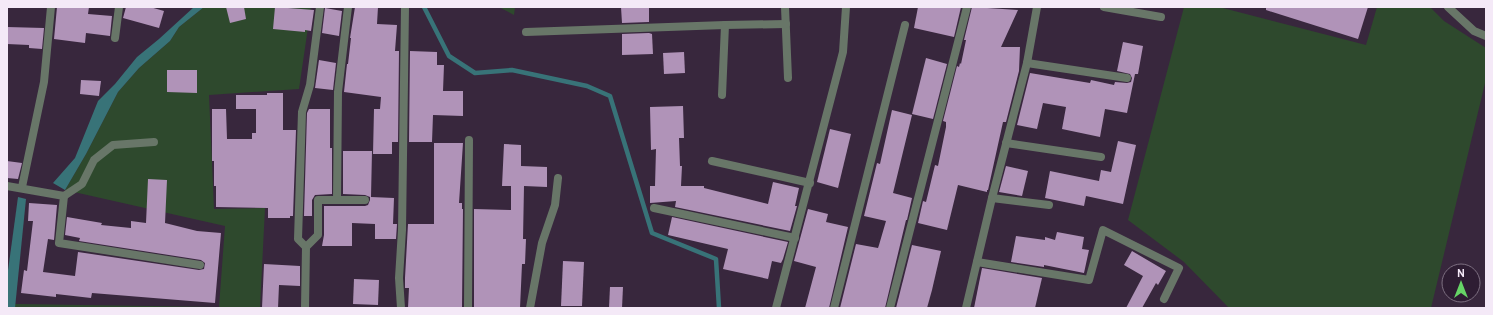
<svg xmlns="http://www.w3.org/2000/svg" width="1493" height="315" font-family="Overpass,sans-serif">
<rect width="100%" height="100%" fill="#38273d"/>
<g fill="#2e492d">
<path d="M204 7H311L299 89 209 95 214 209 265 208 260 308H15V304L219 307 225 226 65 190 86 154 118 92 139 68 170 41 179 27Z"/>
<path d="M499 7H515L514 15Z"/>
<path d="M1184 7H1219L1366 45 1377 7H1430L1444 21 1486 48V79L1431 308H1229L1184 262 1128 220Z"/>
</g>
<g fill="#387378">
<path d="M194 7H204L179 27 170 41 139 68 118 92 86 154 65 190 53 183 75 158 98 101 115 84 137 57 159 39Z"/>
<path d="M18 197 26 199 15 308H7V278Z"/>
</g>
<g fill="none" stroke-linecap="round" stroke-linejoin="round">
<path stroke="#387378" stroke-width="4.5" d="M424 7 449 56 475 73 512 70 587 86 610 96 652 233 716 259 719 308"/>
</g>
<g fill="#b093b8">
<path d="M57 7H89L88 14 112 16 110 36 86 33 85 43 54 39Z"/>
<path d="M126 7H150L164 11 159 28 123 18Z"/>
<path d="M226 7H244L246 19 230 23Z"/>
<path d="M275 7 314 10 311 31 305 30V32L273 29Z"/>
<path d="M355 7H378L377 24 397 25 395 51H399L398 142H392V154H373L374 109H380L381 97 344 92 347 64H348L351 38H350Z"/>
<path d="M621 7H649V22L622 23Z"/>
<path d="M918 7H961L954 37 914 28Z"/>
<path d="M972 7 1018 10 1001 47H1020L1019 71 1006 122H1003L988 190H987V192L958 185 947 230 918 223 923 201 926 202 935 165 938 166 946 127V122L943 121 957 66 959 67 960 63 961 64 966 40H964Z"/>
<path d="M1266 7H1368L1358 39 1266 10Z"/>
<path d="M325 8 342 11 339 36 322 33Z"/>
<path d="M7 27 44 28 42 49 29 48V45L7 44Z"/>
<path d="M649 33 652 34 653 54 622 55V34Z"/>
<path d="M1123 42 1143 46 1138 74H1135L1127 113 1105 109 1100 137 1062 129 1066 107 1043 103 1037 129 1017 125 1030 73 1090 83 1091 80 1114 85 1115 82 1127 83 1131 82 1132 78 1130 74 1117 71Z"/>
<path d="M410 51 437 52V65H444L443 91H463V116L433 115 432 142H409Z"/>
<path d="M684 52 685 73 664 74 663 53Z"/>
<path d="M926 58 947 64 933 119 912 114Z"/>
<path d="M319 60 336 63 333 90 315 88Z"/>
<path d="M167 70H197V93L167 92Z"/>
<path d="M81 80 101 81 99 96 80 94Z"/>
<path d="M267 93H283V130H296L293 216H290V218H268V208L216 207V186H214V161H212V109H226L227 139H252V133H256V109H236V95H267Z"/>
<path d="M683 106 684 138H679L680 166H682L681 186H704V188L768 204 773 182 799 188 795 206H797L790 231 675 207 676 201 650 203V186H655L656 149 651 150 650 107Z"/>
<path d="M309 109H330V148H332V194L315 195 312 200V216H304L307 113Z"/>
<path d="M892 110 912 115 893 193 912 198 907 220H906L885 308H840L856 244 878 248 879 245 886 221 864 216 877 163 880 164Z"/>
<path d="M830 129 851 134 838 188 817 182Z"/>
<path d="M1118 141 1136 145 1123 204 1086 196 1084 206 1045 198 1050 171 1099 181 1101 170 1111 172Z"/>
<path d="M434 143H463L459 203H462V209H463L462 308H408L409 288H405V278L408 224H434Z"/>
<path d="M504 144 521 145V166L547 167V187L524 186 523 239H526L525 264H522L520 308H474V209L511 210V186H502Z"/>
<path d="M343 151H372L371 197 394 198 393 224H397L396 239H375V224L352 223V246H322L324 235V206H365L368 205 370 200V197L365 195 343 194Z"/>
<path d="M7 161 22 163 18 179 7 178Z"/>
<path d="M1006 166 1028 171 1022 196 999 192Z"/>
<path d="M148 179 167 180 165 223 197 231 221 233 215 303 92 293 91 298 56 294V297L21 293 24 270 27 271 33 221H28L29 203 57 205 54 240 48 239 43 272 75 276 78 252 199 270 204 269 205 263 201 260 79 241 80 238 65 235 67 217 102 223 101 225 131 228V221L146 223Z"/>
<path d="M808 209 828 214 826 222 848 227 829 308H805L816 267 794 261Z"/>
<path d="M672 217 788 242 783 259 781 263 772 261 768 279 723 269 728 249 668 235Z"/>
<path d="M1057 232 1084 237 1082 249 1089 250 1084 273 1044 265V267L1011 262 1016 236 1045 240V237L1055 240Z"/>
<path d="M912 245 941 251 932 290 927 308H896Z"/>
<path d="M1132 251 1166 271 1158 285 1156 283 1142 308H1126L1143 276 1124 265Z"/>
<path d="M563 261 584 262 582 306H561Z"/>
<path d="M264 264 300 266V286L279 285 278 308H262Z"/>
<path d="M982 268 1042 278 1035 308H974Z"/>
<path d="M354 279 379 280 378 305 353 304Z"/>
<path d="M610 287H623L622 308H609Z"/>
</g>
<g fill="none" stroke-linecap="round" stroke-linejoin="round">
<g stroke="#687668" stroke-width="8">
<path d="M785 7 788 78"/>
<path d="M1104 7 1161 17"/>
<path d="M1448 7 1474 31 1486 36"/>
<path d="M526 32 725 25 786 24"/>
<path d="M115 38 119 7"/>
<path d="M1027 63 1127 78"/>
<path d="M722 95 725 25"/>
<path d="M1006 143 1101 157"/>
<path d="M712 161 810 183"/>
<path d="M7 186 64 196 59 243 200 265"/>
<path d="M22 187 44 82 51 7"/>
<path d="M64 196 82 184 94 160 113 145 154 142"/>
<path d="M992 198 1049 205"/>
<path d="M337 200 338 92 348 7"/>
<path d="M654 208 795 238"/>
<path d="M306 247 318 235V200H365"/>
<path d="M977 262 1089 280 1103 230 1179 268 1164 299"/>
<path d="M305 308 306 247 298 239 302 112 310 85 320 7"/>
<path d="M401 308 399 278 402 230 405 7"/>
<path d="M468 308 469 140"/>
<path d="M530 308 542 243 555 205 558 178"/>
<path d="M776 308 843 52 846 7"/>
<path d="M834 308 905 25"/>
<path d="M890 308 967 7"/>
<path d="M966 308 992 198 1027 63 1037 7"/>
</g>
</g>
<rect width="1493" height="315" fill="none" stroke="#f4e9f7" stroke-width="16"/>
<g transform="translate(1461 283)"><circle r="19" fill="#2e1d33" stroke="#7d6f81"/>
<path d="M0-3L7 15L0 10L-7 15Z" fill="#66d466"/>
<text y="-6" font-size="11" font-weight="bold" text-anchor="middle" fill="#f4e9f7">N</text>
</g>
</svg>
